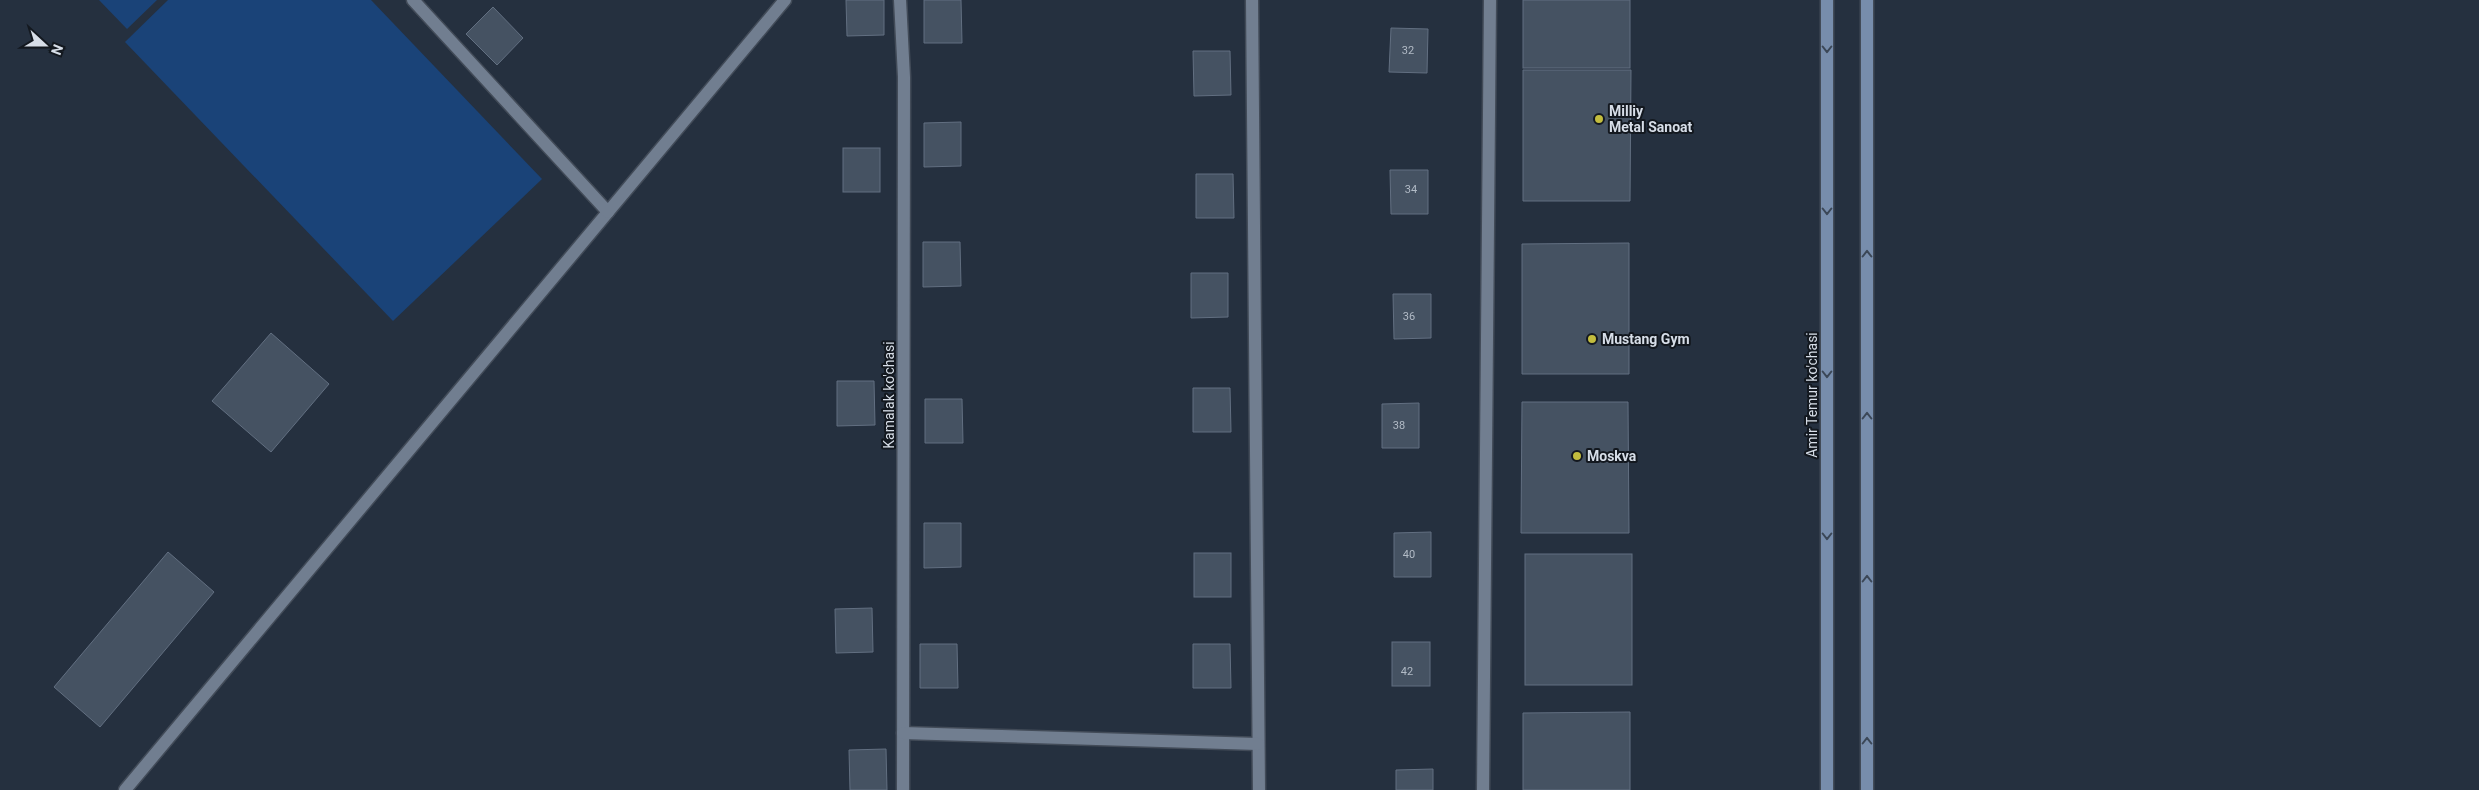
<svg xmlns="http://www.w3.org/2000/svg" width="2479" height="790" font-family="Roboto,sans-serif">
<rect width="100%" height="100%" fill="#25303f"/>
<g fill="#1a4378">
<path d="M99 0H157L127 29Z"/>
<path d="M168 0H371L542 179 393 321 125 42Z"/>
</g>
<g fill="#455262" stroke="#626f81">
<path d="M846 0H884V35L847 36Z"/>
<path d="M924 0H961L962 43H924Z"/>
<rect x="1523" y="0" width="107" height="68"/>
<path d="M493 7 523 38 497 65 466 34Z"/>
<path d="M1391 28 1428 29 1427 73 1389 72Z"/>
<path d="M1193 51H1230L1231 95 1194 96Z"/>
<path d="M1523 70H1631L1630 201H1523Z"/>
<path d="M961 122V166L924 167V123Z"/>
<rect x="843" y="148" width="37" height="44"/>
<path d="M1390 170H1428V214H1391Z"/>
<path d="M1196 174H1233L1234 218H1196Z"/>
<path d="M923 242H960L961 286 923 287Z"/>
<path d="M1629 243V374H1522V244Z"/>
<path d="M1191 273H1228V317L1191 318Z"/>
<path d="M1393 294H1431V338L1394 339Z"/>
<path d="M271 333 329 384 271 452 212 401Z"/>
<path d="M837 381H874L875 425 837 426Z"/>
<path d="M1193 388H1230L1231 432H1193Z"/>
<path d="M925 399H962L963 443H925Z"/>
<path d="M1522 402H1628L1629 533H1521Z"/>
<path d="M1419 403V448H1382V404Z"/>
<path d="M924 523H961V567L924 568Z"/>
<path d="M1431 532V577H1394V533Z"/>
<path d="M168 552 214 592 100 727 54 687Z"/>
<rect x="1194" y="553" width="37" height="44"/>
<rect x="1525" y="554" width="107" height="131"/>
<path d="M872 608 873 652 836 653 835 609Z"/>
<rect x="1392" y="642" width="38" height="44"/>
<path d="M920 644H957L958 688H920Z"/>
<path d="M1193 644H1230L1231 688H1193Z"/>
<path d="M1630 712V790H1523V713Z"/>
<path d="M886 749 887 790H850L849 750Z"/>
<path d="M1433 769V790H1396V770Z"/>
</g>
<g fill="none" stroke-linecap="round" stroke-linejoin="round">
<g stroke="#424b58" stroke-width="15">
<path id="lane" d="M125 790 608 212"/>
</g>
<g stroke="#424b58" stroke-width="15">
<g id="street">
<path d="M413 0 608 212 785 0"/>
<path d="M900 0 904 77 903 790"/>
<path d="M1252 0 1259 790"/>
<path d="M903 733 1258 744"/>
<path d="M1483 790 1490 0"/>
</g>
</g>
<g stroke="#424b58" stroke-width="15">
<g id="secondary">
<path d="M1827 0V790"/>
<path d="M1867 790V0"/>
</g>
</g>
<use href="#lane" stroke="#717e90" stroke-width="12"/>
<use href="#street" stroke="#717e90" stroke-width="12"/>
<use href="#secondary" stroke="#778dac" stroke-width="12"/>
</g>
<defs><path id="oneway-chevron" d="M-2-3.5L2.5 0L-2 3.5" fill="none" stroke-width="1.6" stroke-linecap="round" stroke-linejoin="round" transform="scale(1.25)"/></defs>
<g stroke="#3b4757">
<use href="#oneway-chevron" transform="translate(1827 49) rotate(90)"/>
<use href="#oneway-chevron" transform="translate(1827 211) rotate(90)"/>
<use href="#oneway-chevron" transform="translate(1867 254) rotate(-90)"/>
<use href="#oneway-chevron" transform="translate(1827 374) rotate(90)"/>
<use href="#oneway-chevron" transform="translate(1867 416) rotate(-90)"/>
<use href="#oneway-chevron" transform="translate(1827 536) rotate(90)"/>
<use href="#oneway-chevron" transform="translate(1867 579) rotate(-90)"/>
<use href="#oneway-chevron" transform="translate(1867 741) rotate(-90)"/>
</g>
<g fill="#c3bd3e" stroke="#13181f" stroke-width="2">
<circle cx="1599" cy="119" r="5"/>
<circle cx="1592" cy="339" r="5"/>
<circle cx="1577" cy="456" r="5"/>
</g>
<g text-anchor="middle" stroke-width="4" stroke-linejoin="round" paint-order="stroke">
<g font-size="11" fill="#b2bbc6">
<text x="1408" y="54">32</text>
<text x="1411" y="193">34</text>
<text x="1409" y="320">36</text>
<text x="1399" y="429">38</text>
<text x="1409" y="558">40</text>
<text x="1407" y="675">42</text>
</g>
<g font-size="14" font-weight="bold" fill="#d7dee8" stroke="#13181f" text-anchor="start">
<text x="1609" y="116">Milliy<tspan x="1609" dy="16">Metal Sanoat</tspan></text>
<text x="1602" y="344">Mustang Gym</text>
<text x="1587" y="461">Moskva</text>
</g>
<g font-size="14" fill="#d7dee8" stroke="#13181f">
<text transform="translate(889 395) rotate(-90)" y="5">Kamalak ko'chasi</text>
<text transform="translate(1812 395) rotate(-90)" y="5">Amir Temur ko'chasi</text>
</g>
</g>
<g transform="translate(45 45) rotate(111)" stroke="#13181f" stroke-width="4" paint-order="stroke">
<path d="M0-4L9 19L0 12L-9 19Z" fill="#d7dee8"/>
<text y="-8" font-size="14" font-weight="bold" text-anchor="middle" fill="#d7dee8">N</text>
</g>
</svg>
